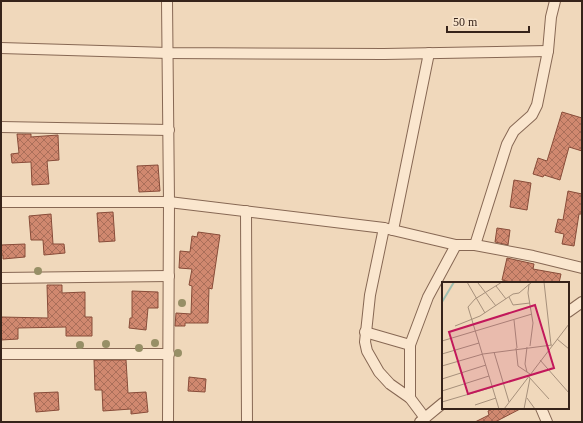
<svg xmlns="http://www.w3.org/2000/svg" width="583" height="423" font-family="'Times New Roman',serif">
<defs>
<pattern id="building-cross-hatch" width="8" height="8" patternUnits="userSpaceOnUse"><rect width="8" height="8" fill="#d0886f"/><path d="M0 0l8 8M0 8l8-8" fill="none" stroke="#aa6f5a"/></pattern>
</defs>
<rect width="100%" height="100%" fill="#f0d8bb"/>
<g fill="url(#building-cross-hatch)" stroke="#884c39">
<path d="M562 112 582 118V151L569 147 560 180 544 175 543 177 533 174 538 158 547 161Z"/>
<path d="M17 134H31V137L58 135 59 160 47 161 49 184 32 185 31 162 12 163 11 154 19 153Z"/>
<path d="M158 165 160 191 139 192 137 166Z"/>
<path d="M514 180 531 183 527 210 510 207Z"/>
<path d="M568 191 582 194V214H579L574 246 562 244 564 234 555 232 558 219 563 220Z"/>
<path d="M113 212 115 241 99 242 97 213Z"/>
<path d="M51 214 53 244H64L65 253 44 255 43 240H31L29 216Z"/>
<path d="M497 228 510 230 508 245 495 242Z"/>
<path d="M198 232 220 235 212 289 209 288 208 323H185V326H175L176 313 191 314 192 286 189 285 192 269 179 268 180 251 190 252 192 236 197 237Z"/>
<path d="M25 244V257L3 259V255H1V245Z"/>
<path d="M507 258 534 264 533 269 561 274 559 283H515L502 280Z"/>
<path d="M47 285H62V293L85 292V317H92V336H66V327L18 328V339L1 340V317L48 318Z"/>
<path d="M132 291 158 292V308H148L146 330 129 328 130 318H132Z"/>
<path d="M94 360H126L128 393 146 392 148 412 131 414V409L103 411 102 390H95Z"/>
<path d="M189 377 206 379 205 392 188 391Z"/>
<path d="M58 392 59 410 36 412 34 393Z"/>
<path d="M494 408H522L495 422H475L489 415 488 411Z"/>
</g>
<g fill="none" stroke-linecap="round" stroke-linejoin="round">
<g stroke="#876854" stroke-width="12">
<g id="minor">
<path d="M167 1 169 202 168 422"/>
<path d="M1 48 168 53 384 54 548 51"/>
<path d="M1 127 169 130"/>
<path d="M1 202H169L384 228 456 245H475L533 256 582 268"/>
<path d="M246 211 247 422"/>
<path d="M384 228 370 295 365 342 367 351 379 372 390 384 410 398 425 418"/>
<path d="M393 230 429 53"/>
<path d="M475 245 507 144 514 131 532 115 537 105 548 51 551 17 555 1"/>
<path d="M1 278 169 276"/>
<path d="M568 312 582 302"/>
<path d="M365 332 410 345"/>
<path d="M1 354H169"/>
<path d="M410 398V345L428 297 456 245"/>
<path d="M541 408 547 422"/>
<path d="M420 422 443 403"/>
</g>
</g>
<use href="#minor" stroke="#fae6ce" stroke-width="10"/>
</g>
<g fill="#978f66">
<circle cx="38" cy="271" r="4"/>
<circle cx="182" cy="303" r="4"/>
<circle cx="155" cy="343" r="4"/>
<circle cx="106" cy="344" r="4"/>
<circle cx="80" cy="345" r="4"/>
<circle cx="139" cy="348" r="4"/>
<circle cx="178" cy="353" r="4"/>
</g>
<g transform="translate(442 282)">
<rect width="127" height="127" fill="#f0d8bb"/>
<path fill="none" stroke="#a0c0b1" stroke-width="2" d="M0 20 12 0"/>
<path fill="none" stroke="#a6907b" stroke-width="1" d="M25 0 43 31M102 0 109 63M36 1 54 24M87 2 86 11 91 41 88 64M54 4 64 17M67 15 71 23 88 21M72 38 75 66M13 44 38 34 71 12 77 11 90 0M115 57 127 67M0 59 90 32M85 65 83 82 85 90M74 66 76 84 88 92M52 70 67 120M0 72 37 61M98 78 127 111M0 84 41 72 110 63M87 95 107 117M0 97 44 83M0 109 47 94M85 116 93 127M0 120 51 105M33 123 54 116M57 127 26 25 33 17 60 0M62 127 127 42M82 127 88 96"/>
<path fill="#c2185b" fill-opacity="0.15" stroke="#c2185b" stroke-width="2" d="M93 23 112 86 26 112 7 50Z"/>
<rect width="127" height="127" fill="none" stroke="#36231a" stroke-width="2"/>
</g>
<rect width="583" height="423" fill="none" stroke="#36231a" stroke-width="4"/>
<path d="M447 26v6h82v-6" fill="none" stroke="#36231a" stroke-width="2"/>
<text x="453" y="26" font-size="12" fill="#36231a" stroke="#f7e3cb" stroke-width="3" paint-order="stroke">50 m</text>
</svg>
